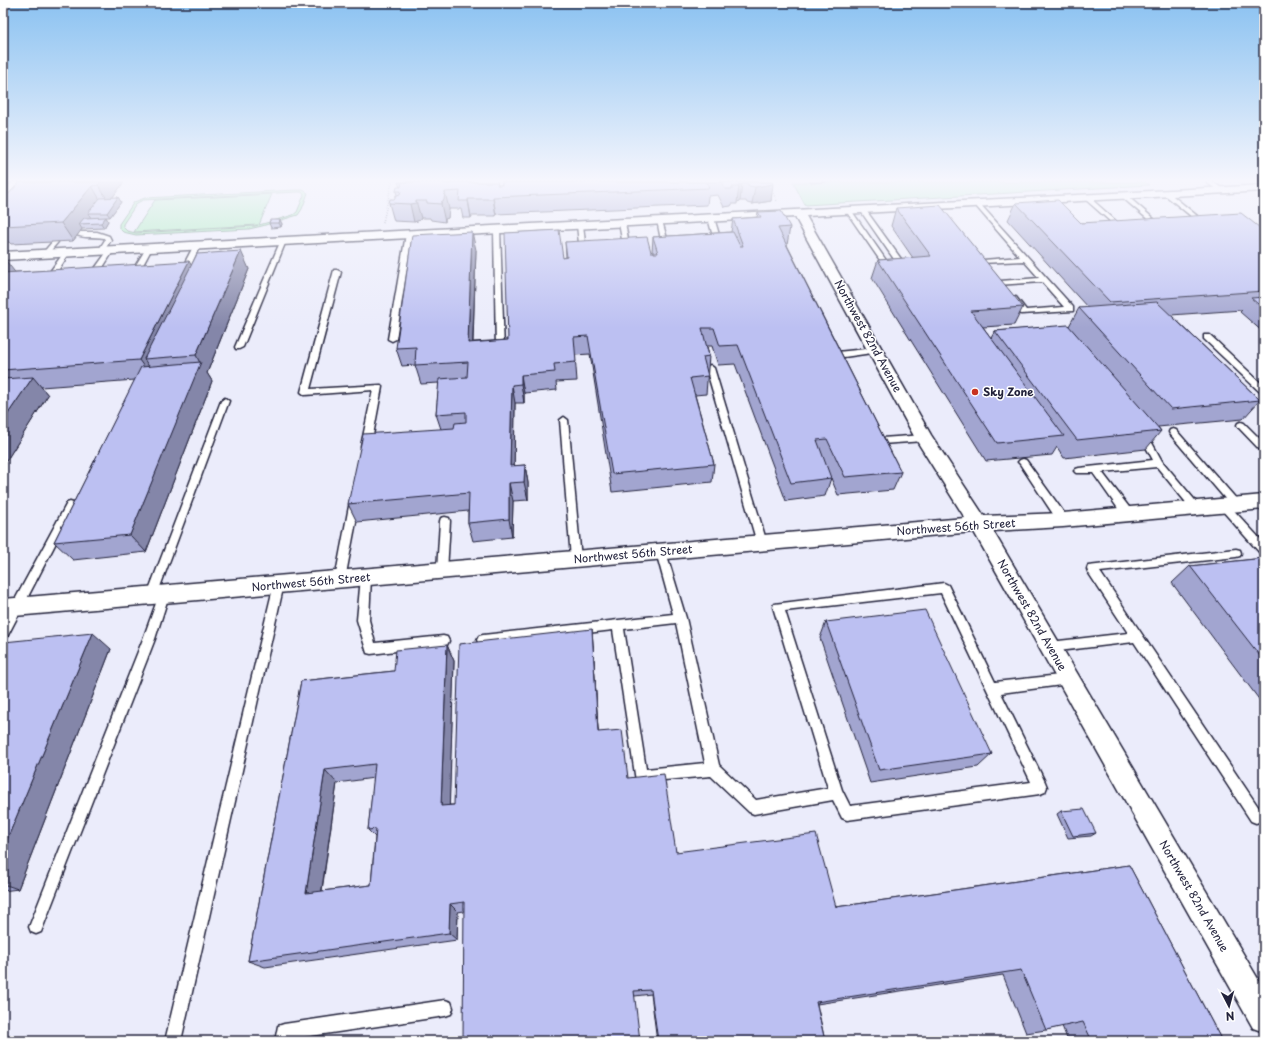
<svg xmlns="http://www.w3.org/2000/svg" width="1267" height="1044" font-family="'Playpen Sans',sans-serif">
<rect width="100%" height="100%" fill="#ebecfb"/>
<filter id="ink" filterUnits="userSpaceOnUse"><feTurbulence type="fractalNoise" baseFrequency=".025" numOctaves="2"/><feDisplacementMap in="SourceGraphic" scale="8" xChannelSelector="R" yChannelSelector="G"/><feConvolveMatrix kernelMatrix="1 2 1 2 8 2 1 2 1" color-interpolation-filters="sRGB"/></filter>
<g filter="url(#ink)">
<g fill="#a1e9b7" stroke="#628679" fill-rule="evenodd">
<path d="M793 182H1145L1149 185 805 205Z"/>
<path d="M295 190H303L308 193 302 209 298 215 262 226 249 229 136 235 123 232 119 228V224L134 202 145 198ZM297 192H302L304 195 297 212 293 215 259 225 272 194 155 200 134 232 258 225 255 226 136 233 127 231 123 227V224L137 203 143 200Z"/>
</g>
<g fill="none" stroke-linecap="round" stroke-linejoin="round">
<g stroke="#22223b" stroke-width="3">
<g id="lane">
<path d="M1206 182H1213L1224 190 1219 191Z"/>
<path d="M1164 192H1168L1207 224V226H1203L1164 194Z"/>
<path d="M1122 195H1126L1162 226V228H1158L1122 197Z"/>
<path d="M1085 197H1089L1125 229V231H1121L1085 199Z"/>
<path d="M975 203H979L1073 307V311L1021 314 1009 299 1010 297H1016L1026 310 1064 307 1042 282 997 285V281H1000L1039 278 1024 261 981 263V261L983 260 1020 257 975 205Z"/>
<path d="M861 209H865L904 263 903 264 884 266 846 211 851 210 888 263 896 262 860 210Z"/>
<path d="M711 216 714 218 721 241 714 244 711 242 714 240 708 218Z"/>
<path d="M657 220 662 221 668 242 672 243V245L665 247 662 245Z"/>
<path d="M622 221 625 223 630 250 627 252 624 250 619 223Z"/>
<path d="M580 223 583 225 586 252 583 254 580 252 577 225Z"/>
<path d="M497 227 500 229 504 352 500 355 496 352 494 229Z"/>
<path d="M97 232 109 236 111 240 103 252 98 251 105 240 104 238C95 236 82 239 75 234L78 232Z"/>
<path d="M409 232 412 234 396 339 392 341 388 339 406 234Z"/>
<path d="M281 240 286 241 243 347 239 349H236L235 347Z"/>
<path d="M53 241 58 242 47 255H43L42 254Z"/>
<path d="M197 243 200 245 188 272 184 274H181L180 272 194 245Z"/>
<path d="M147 247 152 248 136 278H130L129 276Z"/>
<path d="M111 248 114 250 96 278 95 280H89L88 278 109 249Z"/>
<path d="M67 250 70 252 52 280 48 282H45L44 280 65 251Z"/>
<path d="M334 270H337L341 272 310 389 381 385 382 387 371 446 366 449 361 446 373 390 305 395 301 392Z"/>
<path d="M1204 335H1210L1264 386V394L1261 393 1204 339Z"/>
<path d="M876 348 880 350 879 352 837 358 833 355 837 352Z"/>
<path d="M710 365 714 368 767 543 766 546H758L757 543 706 368Z"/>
<path d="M225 398 229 401 157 595 156 598 152 600 148 598 147 595 221 401Z"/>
<path d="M564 417 568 420 581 559 580 562 576 563 572 562 571 559 560 420Z"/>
<path d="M1241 422 1244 423 1264 443V452L1261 451 1238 427 1237 425 1238 423Z"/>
<path d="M1173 429 1176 430 1239 502 1241 505 1239 508H1233L1170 434 1169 432 1170 430Z"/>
<path d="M1143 431 1146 432 1162 461 1199 505 1201 508 1199 511H1193L1157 467 1102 472 1132 511 1133 514 1132 517H1124L1093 473H1076L1074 471 1076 469 1079 468 1153 460 1139 434Z"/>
<path d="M924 435 929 438 924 441 882 444 877 441 882 438Z"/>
<path d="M1023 459 1026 460 1067 517 1068 520 1067 523H1059L1020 464 1018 462 1020 460Z"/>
<path d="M355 497 358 498 360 501 345 579 344 582 340 583 336 582 335 579 350 501 352 498Z"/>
<path d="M70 502 73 503 75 506 7 637 3 638V622L67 503Z"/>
<path d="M1224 502 1227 503 1264 543V554L1260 553 1221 509 1219 506 1221 503Z"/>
<path d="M445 517 449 518 450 521 447 571 446 574 442 575 438 574 437 571 440 521 441 518Z"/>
<path d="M661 548 665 549 666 552 686 618 719 765 756 800 828 788 773 607 774 604 944 583 948 585 995 682 1069 674 1073 675 1075 679 1073 683 1069 684 1001 693 1045 782 1047 787 1045 792 1040 794 847 820 842 818 833 800 754 814 749 812 711 776 641 782 636 781 613 630 483 645 479 644 477 640 479 636 483 635 673 614 656 552 657 549ZM941 593 1031 782 850 806 842 790 785 611ZM676 623 705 763 646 769 624 629Z"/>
<path d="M1236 549 1240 550 1241 553 1240 556 1236 557 1100 572 1261 811 1263 816 1261 821 1256 823 1251 821 1134 642 1050 652 1046 651 1044 647 1046 643 1050 642 1128 633 1088 572 1087 569 1088 566Z"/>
<path d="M366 573 370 574 371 577 369 620 375 643 443 636 447 637 449 641 447 645 371 654 367 653 357 620 361 577 362 574Z"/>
<path d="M279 580 283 581 284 584 181 1041H165L274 584 275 581Z"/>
<path d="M164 590 168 592 169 595 155 639 43 927 41 932 36 934 31 932 29 927 143 639 159 595 160 592Z"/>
<path d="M445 1000 451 1002 453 1008 451 1014 445 1016 291 1039V1041H275L278 1026 284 1024Z"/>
</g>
</g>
<g stroke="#22223b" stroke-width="3">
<path id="street" d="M1264 185V191L806 216 931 435 984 516 1063 513 1264 495V509L1063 527 993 531 1264 989V1032L1253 1028 974 532 3 617V599L965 518 915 438 795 217 3 260V252Z"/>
</g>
<g stroke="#22223b" stroke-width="3">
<path id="secondary" d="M12 182H26L8 202 3 203V191Z"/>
</g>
<g stroke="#22223b" stroke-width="1.5" stroke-dasharray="0.5 2" stroke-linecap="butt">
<path d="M199 185 202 182"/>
<path d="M771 189 777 201"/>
<path d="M383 222 392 182"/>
</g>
<use href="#lane" fill="#fff" fill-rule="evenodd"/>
<use href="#street" fill="#fff" fill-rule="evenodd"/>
<use href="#secondary" fill="#fff" fill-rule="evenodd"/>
</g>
<g fill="#a2a5d0" stroke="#22223b" fill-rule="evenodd">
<path d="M20 182H124L112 198 118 197 121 202 110 217H106L108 221 104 228 82 229 73 241 11 244 9 242H3V200Z"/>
<path d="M398 182H445V183L448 184 499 185H502V182H772L771 201 752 204 747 203 746 201H740L737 202V204H732L731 206 724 207 718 195 708 196 707 205 496 214V216H471V218H463L461 209H449L448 218 445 219V222L431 220 430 218H421L420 220 414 222 394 221 389 203 395 199 397 195 396 191 400 187Z"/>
<path d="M810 182H826L811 183Z"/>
<path d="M1016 203 1081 223 1264 231V333L1240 312 1242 310 1171 315 1260 400 1243 419 1158 427 1161 431 1146 449 1064 458 1057 447 1052 455 986 461 872 278 878 260 913 258 891 226 896 208 1023 307 1014 325 983 327 991 338 995 331 1069 326 1079 308H1088L1008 220Z"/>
<path d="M758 212 790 227 787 245 901 472 893 490 838 495 831 478 825 496 786 501 735 364 718 365 712 346H707L709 356 706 394 695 395 714 464 712 482 612 492 590 354 575 355 577 381 556 382 557 390 524 393V403H515L514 466 525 465 528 483V500L513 501 512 537 473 541 468 523V511L357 522 348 504 441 429 436 414 439 383 421 384 415 365 402 366 396 348 476 250 473 342 508 340 563 258 566 257 565 242 652 252 653 237 731 232 733 219 757 217Z"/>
<path d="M280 220 282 224 281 227 271 228 269 223Z"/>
<path d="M3 263 15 272 192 265 249 269 207 373 212 381 146 552 73 560 54 542 135 380 41 387 48 395 3 466Z"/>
<path d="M1264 558V706L1172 583 1190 566Z"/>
<path d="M826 622 992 754 978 767 870 783 820 638Z"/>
<path d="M3 645 111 649 18 889 3 891Z"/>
<path d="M447 645 454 661 449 805H454L593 645 598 732 676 852 836 907 1129 865 1222 1041H1068L1062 1026 1046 1030 1026 1033 1003 975 817 1004 825 1041H657L651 994 635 996 464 911 458 912 457 940 265 967 248 961 301 681 394 671ZM374 778 368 830 375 837 371 885 322 891 337 783Z"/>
<path d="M1061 811 1096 833 1091 836 1068 838 1057 814Z"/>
</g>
<g fill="#8486a9" stroke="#22223b">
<path d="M101 182H124L109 202 98 185Z"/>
<path d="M742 184 740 201 737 202 739 187 738 185Z"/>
<path d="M773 184 771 201 752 204 755 187Z"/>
<path d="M92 186 102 203 88 213 91 218 79 224 82 229 73 241 61 223Z"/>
<path d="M445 192 449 209 448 218 445 219V222L441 204Z"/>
<path d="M118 197 121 202 110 217 107 213Z"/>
<path d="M493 197 496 214V216L493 199Z"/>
<path d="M468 199 471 216V218L468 201Z"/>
<path d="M416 201 421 218 420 220 414 222 410 204Z"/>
<path d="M106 217 108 221 104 228 101 223Z"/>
<path d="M280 220 282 224 281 227 279 223Z"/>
<path d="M472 232 476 250 472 361 468 343Z"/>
<path d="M241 251 249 269 207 373 212 381 146 552 130 535 200 363 196 355Z"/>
<path d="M189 261 199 279 144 359 154 374 152 378 139 360Z"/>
<path d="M7 262 21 280 3 279V268Z"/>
<path d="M521 375 524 393V403L521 384Z"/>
<path d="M33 377 48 395 3 466V421Z"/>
<path d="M512 385 515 403 514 483 510 466Z"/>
<path d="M525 465 528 483V500L524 482Z"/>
<path d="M509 483 513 501 512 537 509 519Z"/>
<path d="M592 629 593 645 599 746 598 732Z"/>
<path d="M93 633 111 649 18 889 3 884V849Z"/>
<path d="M447 645 454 661 449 817 441 806Z"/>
<path d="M325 770 337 783 320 902 306 893Z"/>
<path d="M450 904 458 912 457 940 449 933Z"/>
</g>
<g fill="#bcc0f2" stroke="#22223b" fill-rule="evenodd">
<path d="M20 182H101L98 185 92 186 61 223 3 226V200Z"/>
<path d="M402 182H442L448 184 453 183V182H498L497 185H502V182H707L709 188 493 197V199H468V201H459L460 191 445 192 444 200 441 202V204L427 203V201H416V203L410 204 389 203 390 199H395V196L400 194 401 191H396L397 187H401Z"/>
<path d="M721 182H772L773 184 755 187 749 186 748 184H742L738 185 739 187H732L733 189H725Z"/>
<path d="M118 197 107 213H88L100 198Z"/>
<path d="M1058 200 1081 223 1241 213 1264 231V291L1110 302 1016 203Z"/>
<path d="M940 205 1023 307 971 311 1064 436 997 443 878 260 931 256 896 208Z"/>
<path d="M781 211 790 227 778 228 901 472 845 477 827 439 817 440 831 478 791 483 738 345 720 346 714 328H702L709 356 703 357 708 376 690 378 714 464 612 474 588 336 574 337 576 362 554 364 555 372 521 375V384L512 385 510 466 525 465 524 482 509 483V519L468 523 469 493 348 504 363 434 454 428 455 423 466 422V412L436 414 439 379 467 377 468 362 415 365 416 347 396 348 412 235 472 232 468 343 508 340 505 233 559 230 563 258 567 257 565 242 647 237 651 252H654V253H658L653 237 733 232 740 246H743L733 219 761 217 758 212Z"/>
<path d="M106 217 101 223 79 224 84 218Z"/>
<path d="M270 220H280L279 223H269Z"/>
<path d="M241 251 196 355 144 359 197 254Z"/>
<path d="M189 261 139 360 3 370V273Z"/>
<path d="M7 262 3 268V263Z"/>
<path d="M1264 297V309L1251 298Z"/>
<path d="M1157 302 1260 400 1171 409 1079 308Z"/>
<path d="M1068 325 1161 431 1077 440 995 331Z"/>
<path d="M201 362 130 535 54 542 141 367Z"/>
<path d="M33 377 3 421V379Z"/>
<path d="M1264 558V661L1190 566Z"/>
<path d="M925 610 992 754 879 770 826 622Z"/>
<path d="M592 629 598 732 622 730 628 778 664 774 676 852 816 834 836 907 1129 865 1222 1041H1092L1083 1022 1046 1030 1021 970 816 1002 825 1041H658L651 990 634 991 640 1041H463L464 902 450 904 449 933 248 961 301 681 394 671 396 650 447 645 441 806 454 805 459 644ZM375 764 368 830 376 829 371 885 306 893 325 770Z"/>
<path d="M93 633 3 849V645L4 642Z"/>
<path d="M1084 809 1096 833 1073 836 1061 811Z"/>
</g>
</g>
<linearGradient id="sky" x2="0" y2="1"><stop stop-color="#8bc2f1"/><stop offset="0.55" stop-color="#f6f6fd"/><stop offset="1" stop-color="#f6f6fd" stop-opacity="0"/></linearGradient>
<rect width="1267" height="328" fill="url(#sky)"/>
<circle fill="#c8321e" stroke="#fff" stroke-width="1.5" cx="975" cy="392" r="4"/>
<g text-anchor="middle" stroke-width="3" stroke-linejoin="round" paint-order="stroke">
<g font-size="11" fill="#22223b" stroke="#fff">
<text transform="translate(868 336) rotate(61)" y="4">Northwest 82nd Avenue</text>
<text transform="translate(956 527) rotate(-4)" y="4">Northwest 56th Street</text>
<text transform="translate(633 554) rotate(-5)" y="4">Northwest 56th Street</text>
<text transform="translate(311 582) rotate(-5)" y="4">Northwest 56th Street</text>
<text transform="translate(1032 615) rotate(60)" y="4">Northwest 82nd Avenue</text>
<text transform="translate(1194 896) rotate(60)" y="4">Northwest 82nd Avenue</text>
</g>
<g font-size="11" font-weight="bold" fill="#22223b" stroke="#fff" text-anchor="start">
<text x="983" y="396">Sky Zone</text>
</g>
</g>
<rect width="1267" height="1044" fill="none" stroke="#fff" stroke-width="16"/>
<rect x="8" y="8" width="1251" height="1028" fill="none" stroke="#22223b" stroke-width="1.5" filter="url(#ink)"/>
<g transform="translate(1229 1006) rotate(174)" stroke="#ffffff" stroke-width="3" paint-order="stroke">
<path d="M0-3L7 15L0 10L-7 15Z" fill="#22223b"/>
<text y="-6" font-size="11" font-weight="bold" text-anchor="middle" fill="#22223b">N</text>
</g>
</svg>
